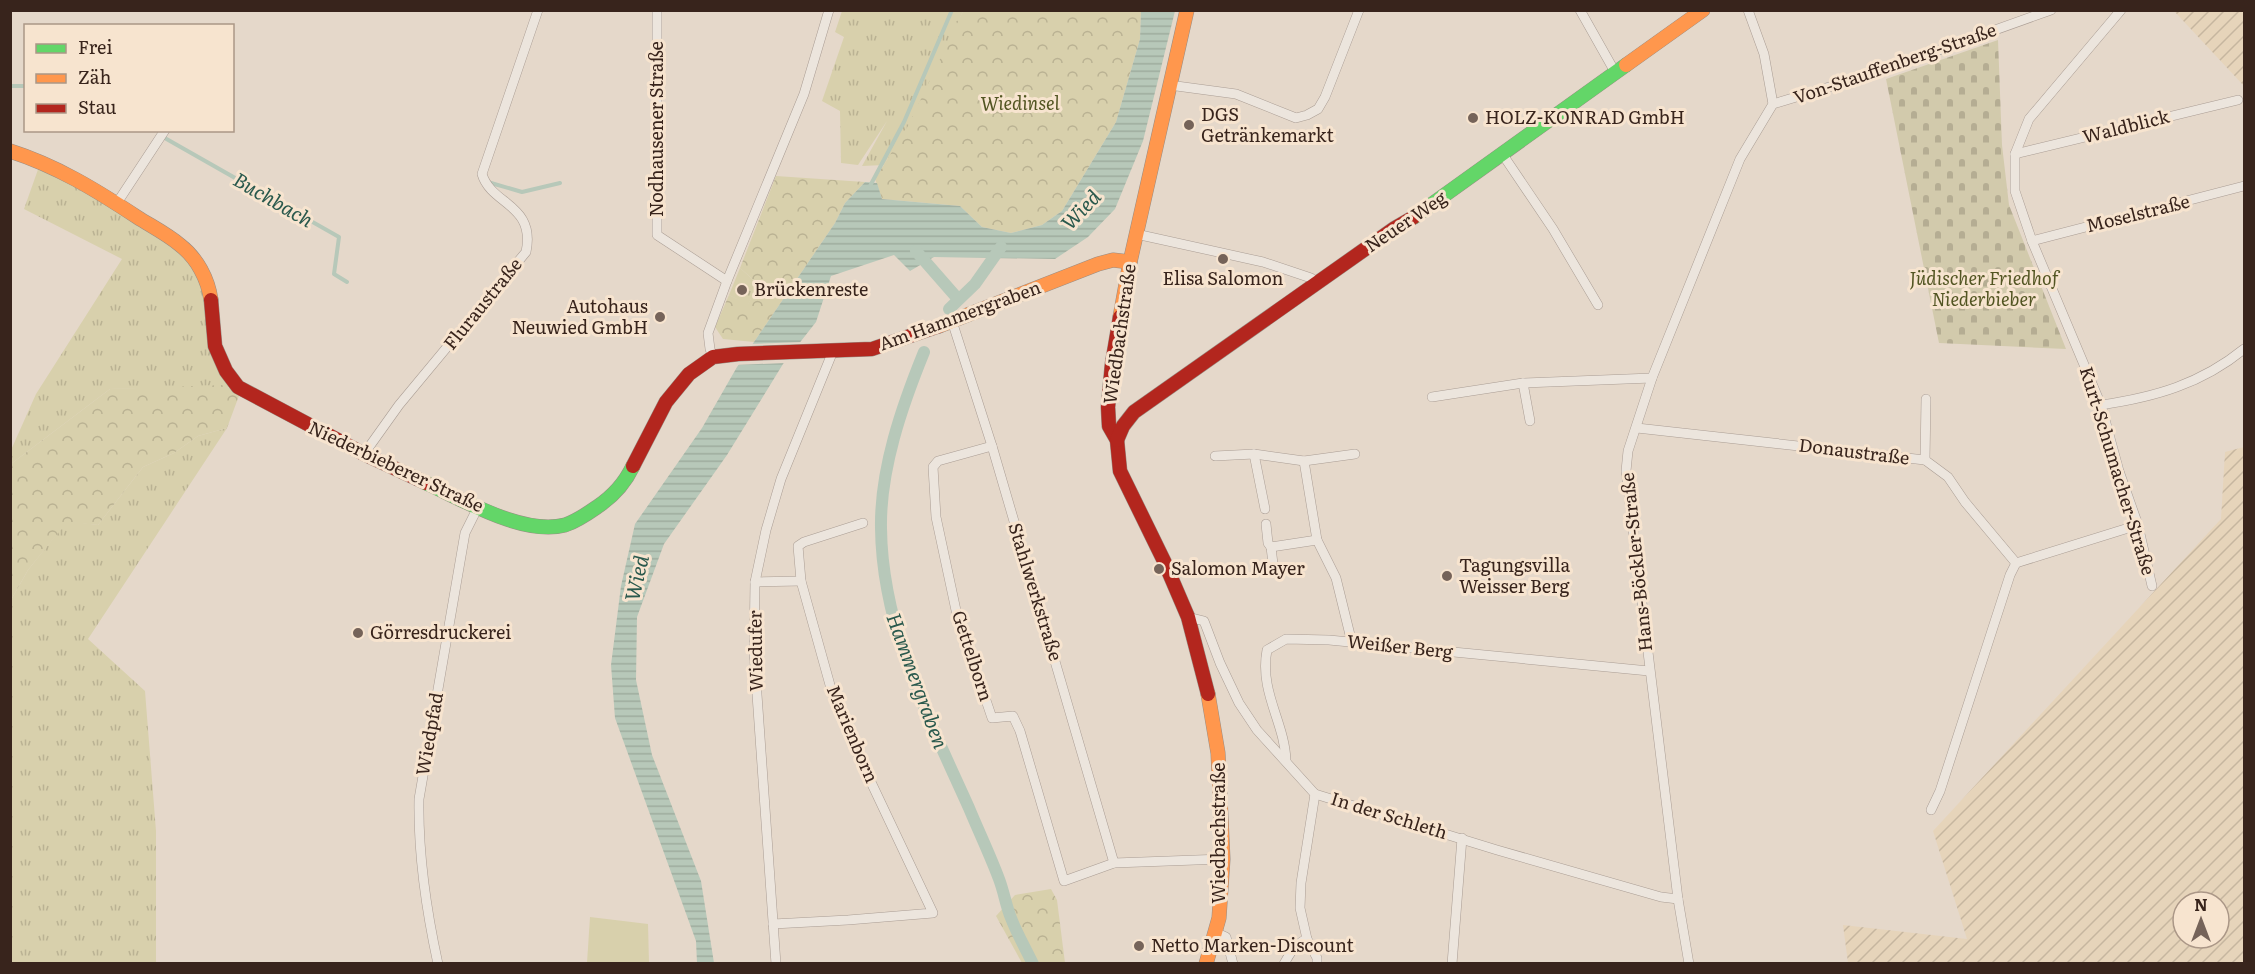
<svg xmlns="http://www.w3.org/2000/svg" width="2255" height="974" font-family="Literata,serif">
<defs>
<pattern id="farmland-furrows" width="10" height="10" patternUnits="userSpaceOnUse" patternTransform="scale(1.5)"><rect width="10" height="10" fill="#e6d4ba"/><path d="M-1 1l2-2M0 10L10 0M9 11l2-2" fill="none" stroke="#c6b69f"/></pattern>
<pattern id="grass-tufts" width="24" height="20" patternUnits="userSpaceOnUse" patternTransform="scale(1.5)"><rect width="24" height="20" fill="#d8d0ac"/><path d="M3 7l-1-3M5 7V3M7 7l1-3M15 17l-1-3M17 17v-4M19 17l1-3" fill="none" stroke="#bab293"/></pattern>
<pattern id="forest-crowns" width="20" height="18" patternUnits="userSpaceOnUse" patternTransform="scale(1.5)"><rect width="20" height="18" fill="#d8d0ac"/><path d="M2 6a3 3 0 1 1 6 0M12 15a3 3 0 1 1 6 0" fill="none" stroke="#bab293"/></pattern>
<pattern id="cemetery-stones" width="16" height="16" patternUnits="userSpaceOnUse" patternTransform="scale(1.5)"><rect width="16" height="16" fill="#d2caac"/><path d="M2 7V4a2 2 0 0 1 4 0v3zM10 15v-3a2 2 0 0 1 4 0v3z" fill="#b5ad93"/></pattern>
<pattern id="water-rules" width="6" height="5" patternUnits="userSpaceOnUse" patternTransform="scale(1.5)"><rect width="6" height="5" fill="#b7c8b9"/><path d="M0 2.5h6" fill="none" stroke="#9eac9e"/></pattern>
</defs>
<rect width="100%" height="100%" fill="#e5d8ca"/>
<g fill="url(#farmland-furrows)" fill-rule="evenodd">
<path d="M2174 11H2244V86Z"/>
<path d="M2244 447V963H1848L1843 925 1967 939 1933 831 2221 519 2225 452ZM2183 902H2219V938H2183Z"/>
</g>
<g fill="url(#grass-tufts)">
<path d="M842 11H963L960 18 984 108 888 158 884 165 862 166 887 121 858 165 841 163 840 111 822 101 844 37 835 32Z"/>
<path d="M41 161 181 245 209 286 215 346 238 387 110 389 11 464V450L36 394 122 259 24 209Z"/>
<path d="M740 268 758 284 748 305 729 295Z"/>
<path d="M227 428 88 639 145 691 156 831V963L11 964V600L28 570 67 521 98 525 143 467 174 453 198 436Z"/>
</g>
<g fill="url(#forest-crowns)">
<path d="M963 11H1141L1140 39 1116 122 1062 211 1042 225 1011 233 982 227 960 206 882 199 875 179 908 126Z"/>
<path d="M776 176 865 182 845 203 835 223 754 342 723 339 715 327 729 295 748 304 758 284 740 268Z"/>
<path d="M223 385 240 393 227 428 198 436 174 453 143 467 98 525 67 522 28 570 11 600V464L110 389Z"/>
<path d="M1051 889 1057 900 1065 963H1022L996 916 1015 895Z"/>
</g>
<path fill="url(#cemetery-stones)" d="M1998 40 2002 145 2009 205 2066 349 1939 343 1886 79Z"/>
<path fill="#d8d0ac" d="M590 917 648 924 649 963H587Z"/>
<path fill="url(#water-rules)" d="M1141 11H1175L1143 141 1115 209 1088 237 1055 259 934 257 910 271 894 255 831 276 816 322 783 364 727 455 664 544 637 617 636 680 652 755 701 881 714 963H697L696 941 615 718 611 665 621 586 635 524 702 428 737 367 835 223 845 203 865 182 877 183 882 199 960 206 982 227 1011 233 1042 225 1062 211 1116 122 1140 39Z"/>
<path fill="#e5d8ca" d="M803 342 787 363 734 365 748 344Z"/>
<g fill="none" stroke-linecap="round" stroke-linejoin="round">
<g stroke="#b7c8b9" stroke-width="4">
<path d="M10 86H26"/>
<path d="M163 137 339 237 334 274 347 282"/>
<path d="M491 183 522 192 560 183"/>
<path d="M870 186 904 122 952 10"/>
</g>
<g stroke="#b7c8b9" stroke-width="12">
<path d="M916 251 958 299"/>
<path d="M949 309 975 284 1001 247"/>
<path d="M924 352C902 406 880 469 881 528 882 628 929 719 969 808 979 832 990 855 999 879 1004 892 1006 906 1011 918 1017 934 1026 949 1033 964"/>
</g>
<g stroke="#aa9d94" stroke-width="10">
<g id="street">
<path d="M657 10V235L727 281"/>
<path d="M1580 10 1615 72"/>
<path d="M2121 10 2029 119 2015 154V191L2032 241 2101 405 2119 471 2138 525 2152 586"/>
<path d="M1169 85 1236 94 1296 118 1307 115 1318 109 1325 97 1359 10"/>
<path d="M1773 104 1869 75 2051 10"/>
<path d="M2015 154 2238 100"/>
<path d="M1503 155 1553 229 1598 305"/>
<path d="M117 203 165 130"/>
<path d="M1136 234 1263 262 1311 278 1316 283"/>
<path d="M2032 241 2244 186"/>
<path d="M952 321 992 446 1114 863"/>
<path d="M713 357 710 349 708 333 727 281 804 94 829 10"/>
<path d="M1523 383 1530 421"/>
<path d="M1432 397 1523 383 1652 378"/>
<path d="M2101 405C2155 397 2201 384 2244 349"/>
<path d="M1637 428 1925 460 1948 477 1965 502 2016 563"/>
<path d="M992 446 938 461 933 467 936 517 957 615 992 718 1013 716 1020 731 1064 881 1114 863 1223 859"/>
<path d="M364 454 399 405 526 252C536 204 491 205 482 174L538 10"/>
<path d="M1254 454 1265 509"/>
<path d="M1215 456 1254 454 1304 461 1355 454"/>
<path d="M1925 460 1926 399"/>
<path d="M1304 461 1317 540 1336 578 1352 643"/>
<path d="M1266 524 1268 543 1271 547 1317 540"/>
<path d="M1271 547 1273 564"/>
<path d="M2016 563 2138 525"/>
<path d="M755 582 801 581"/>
<path d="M1188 617 1204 621 1220 663 1239 703 1257 730 1315 794 1497 850 1661 897 1678 899"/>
<path d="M1286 761C1285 723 1259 692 1267 650L1286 639 1329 640 1649 671"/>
<path d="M1315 794 1301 883 1300 908 1307 939 1317 958V964"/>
<path d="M1931 810 1940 791 2010 575 2016 563"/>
<path d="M773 924 848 920 933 913 852 742 830 685 801 581 798 546 804 542 863 523"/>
<path d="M1215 932 1226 937 1233 964"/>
<path d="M438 964C426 909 418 854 419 799L465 533 478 507"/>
<path d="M776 964 754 652 755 582 766 530 781 479 833 351"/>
<path d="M1284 964C1290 953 1295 944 1307 939"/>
<path d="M1452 964 1462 838"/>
<path d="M1689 964 1678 899 1626 471 1628 451 1652 378 1740 159 1773 104 1764 54 1748 10"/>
</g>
</g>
<g stroke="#998d84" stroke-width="15">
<g id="fast">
<path d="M1414 217 1626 65"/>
<path d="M426 483C464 500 523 536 565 525 577 521 587 514 597 507 612 497 625 483 633 466"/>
</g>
</g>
<g stroke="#998d84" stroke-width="15">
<g id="slow">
<path d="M1626 65 1703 10"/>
<path d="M10 151C57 166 96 190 137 217 151 226 167 234 180 245 197 258 208 279 211 300"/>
<path d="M1120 317 1130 262 1187 10"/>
<path d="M939 326 1098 264 1113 260 1130 262"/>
<path d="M1206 964 1219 918 1223 859 1218 753 1208 694"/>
</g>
</g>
<g stroke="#998d84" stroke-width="15">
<g id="jam">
<path d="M211 300 215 346 226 371 238 387 364 454 426 483"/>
<path d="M1120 317 1112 364 1108 407 1109 426 1117 440 1120 471 1164 561 1188 617 1208 694"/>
<path d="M1117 440 1123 426 1134 412 1395 228 1414 217"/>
<path d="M633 466 666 402 689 374 713 357 738 354 872 349 939 326"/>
</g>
</g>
<use href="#street" stroke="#ece5dd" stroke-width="9"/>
<use href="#fast" stroke="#63d668" stroke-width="14"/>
<use href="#slow" stroke="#ff974d" stroke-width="14"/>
<use href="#jam" stroke="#b3261e" stroke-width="14"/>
</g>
<g fill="#756359" stroke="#f7e4cf" stroke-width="2">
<circle cx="1473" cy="118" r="6"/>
<circle cx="1189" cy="125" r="6"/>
<circle cx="1223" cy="259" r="6"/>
<circle cx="742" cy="290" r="6"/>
<circle cx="660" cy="317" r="6"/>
<circle cx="1159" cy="569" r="6"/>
<circle cx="1447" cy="576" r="6"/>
<circle cx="358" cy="633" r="6"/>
<circle cx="1139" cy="946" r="6"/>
</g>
<g text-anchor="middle" stroke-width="6" stroke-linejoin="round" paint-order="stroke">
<g font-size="18" fill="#38241c" stroke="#f7e4cf">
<text transform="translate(1895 64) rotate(-19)" y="6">Von-Stauffenberg-Straße</text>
<text transform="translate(2126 127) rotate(-14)" y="6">Waldblick</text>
<text transform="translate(657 129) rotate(-90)" y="6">Nodhausener Straße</text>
<text transform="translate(2138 214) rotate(-14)" y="6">Moselstraße</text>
<text transform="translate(1406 222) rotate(-34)" y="6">Neuer Weg</text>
<text transform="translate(483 304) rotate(-51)" y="6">Fluraustraße</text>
<text transform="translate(960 316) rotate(-20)" y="6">Am Hammergraben</text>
<text transform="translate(1120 334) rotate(-82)" y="6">Wiedbachstraße</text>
<text transform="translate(1854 452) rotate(7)" y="6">Donaustraße</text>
<text transform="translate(396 467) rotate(25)" y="6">Niederbieberer Straße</text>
<text transform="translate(2117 471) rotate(73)" y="6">Kurt-Schumacher-Straße</text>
<text transform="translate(1637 562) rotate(-96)" y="6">Hans-Böckler-Straße</text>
<text transform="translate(1035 592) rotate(73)" y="6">Stahlwerkstraße</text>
<text transform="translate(1400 647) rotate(6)" y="6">Weißer Berg</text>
<text transform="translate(756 651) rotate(-91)" y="6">Wiedufer</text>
<text transform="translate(972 656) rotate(72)" y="6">Gettelborn</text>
<text transform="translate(430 734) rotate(-80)" y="6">Wiedpfad</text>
<text transform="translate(852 734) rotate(67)" y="6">Marienborn</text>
<text transform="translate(1389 816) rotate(17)" y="6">In der Schleth</text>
<text transform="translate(1219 833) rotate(-90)" y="6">Wiedbachstraße</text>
</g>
<g font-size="18" font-style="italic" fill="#525522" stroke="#f7e4cf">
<text x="1020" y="110">Wiedinsel</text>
<text x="1984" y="285">Jüdischer Friedhof<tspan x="1984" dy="21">Niederbieber</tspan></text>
</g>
<g font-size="18" fill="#38241c" stroke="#f7e4cf" text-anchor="start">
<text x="1201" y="121">DGS<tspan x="1201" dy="21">Getränkemarkt</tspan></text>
<text x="1485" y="124">HOLZ-KONRAD GmbH</text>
<text x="1223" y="285" text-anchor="middle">Elisa Salomon</text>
<text x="754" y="296">Brückenreste</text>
<text x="648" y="313" text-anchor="end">Autohaus<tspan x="648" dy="21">Neuwied GmbH</tspan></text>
<text x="1459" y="572">Tagungsvilla<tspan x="1459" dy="21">Weisser Berg</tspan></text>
<text x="1171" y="575">Salomon Mayer</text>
<text x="370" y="639">Görresdruckerei</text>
<text x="1151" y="952">Netto Marken-Discount</text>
</g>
<g font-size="20" font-style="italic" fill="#2a594d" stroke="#f7e4cf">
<text transform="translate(273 200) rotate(30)" y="7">Buchbach</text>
<text transform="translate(1081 210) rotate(-46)" y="7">Wied</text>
<text transform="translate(637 578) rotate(-77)" y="7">Wied</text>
<text transform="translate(917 681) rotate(70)" y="7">Hammergraben</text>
</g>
</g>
<rect width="2255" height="974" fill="none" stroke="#38241c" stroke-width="24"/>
<rect x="24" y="24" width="210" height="108" fill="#f7e4cf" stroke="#ab9787" stroke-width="1.5"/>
<rect x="36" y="44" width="30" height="9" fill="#63d668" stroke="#ab9787" stroke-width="1.5"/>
<text x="78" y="54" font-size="18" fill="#38241c">Frei</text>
<rect x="36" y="74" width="30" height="9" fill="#ff974d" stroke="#ab9787" stroke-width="1.5"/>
<text x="78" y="84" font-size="18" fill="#38241c">Zäh</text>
<rect x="36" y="104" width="30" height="9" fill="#b3261e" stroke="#ab9787" stroke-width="1.5"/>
<text x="78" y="114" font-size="18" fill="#38241c">Stau</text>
<g transform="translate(2201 920)"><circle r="28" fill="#f7e4cf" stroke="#ab9787" stroke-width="1.5"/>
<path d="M0-4.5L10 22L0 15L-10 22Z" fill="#756359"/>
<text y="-9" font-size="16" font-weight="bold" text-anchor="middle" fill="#38241c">N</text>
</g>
</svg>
